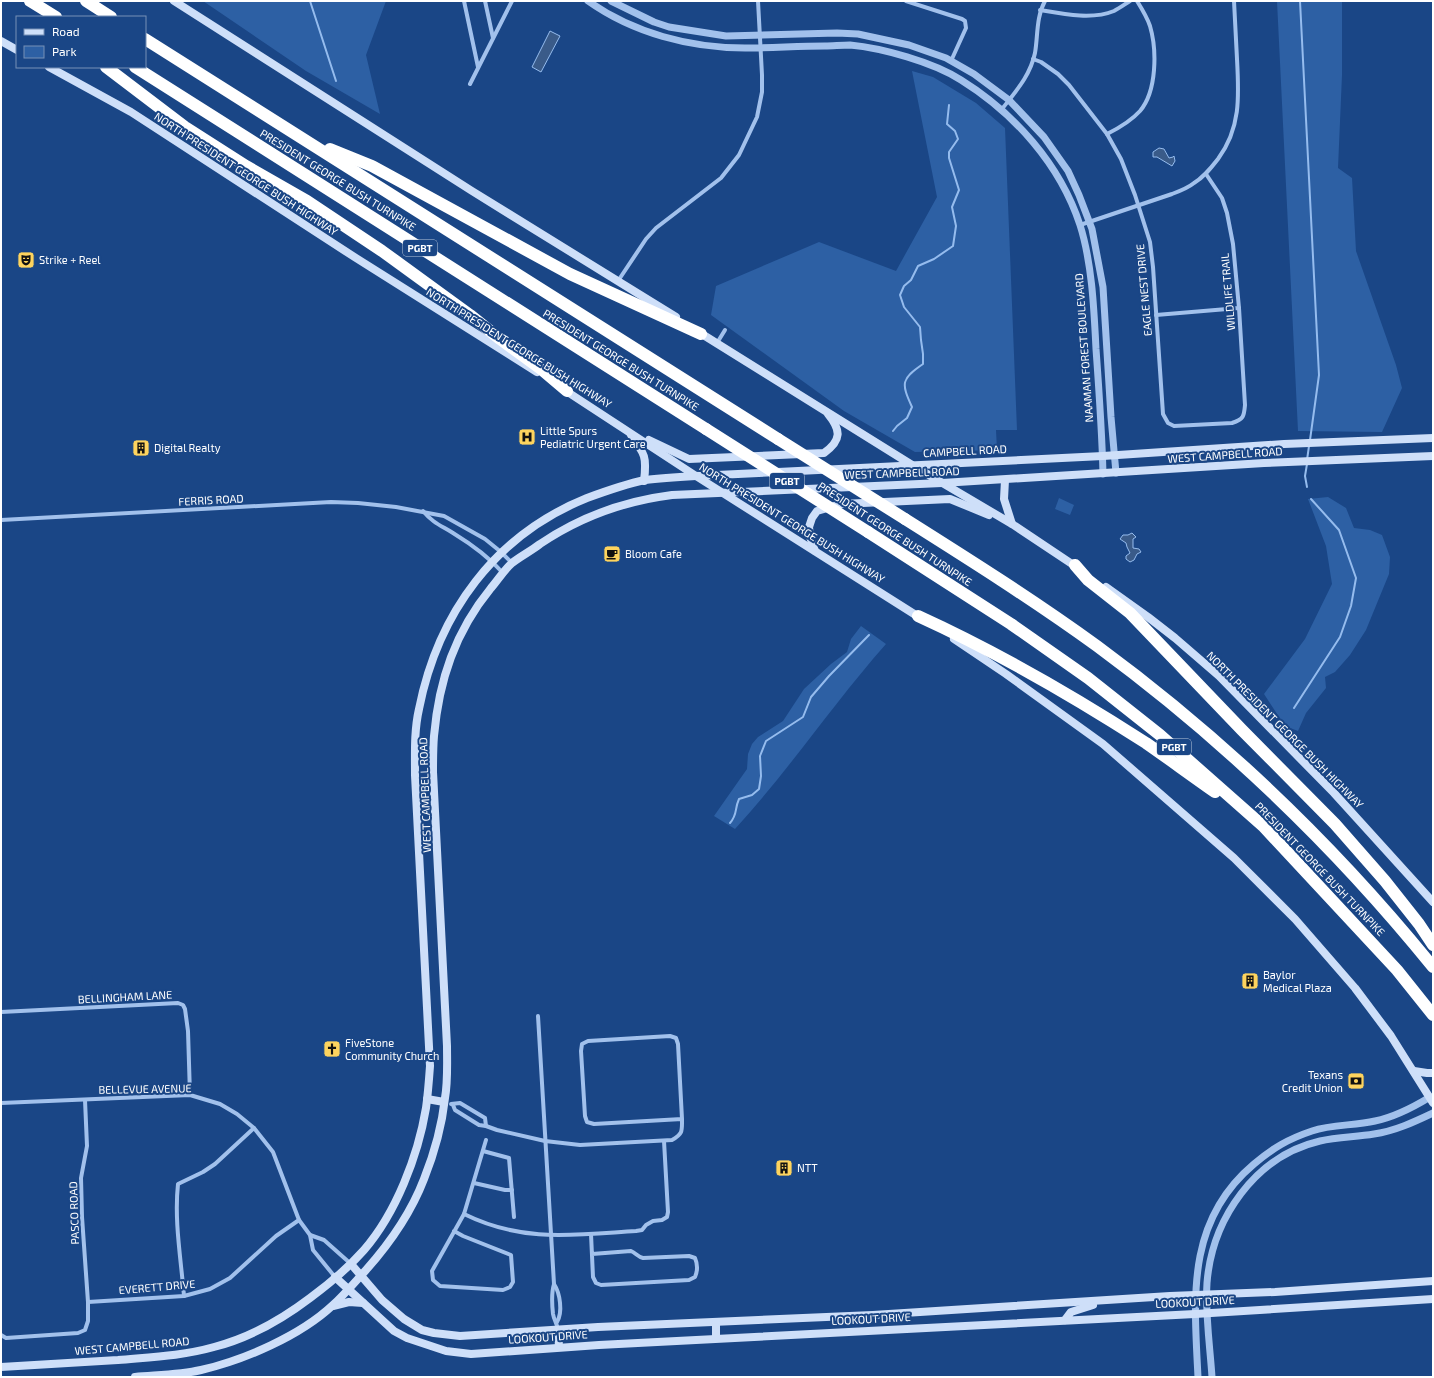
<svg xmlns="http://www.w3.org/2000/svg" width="1434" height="1378" font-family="'Exo 2',sans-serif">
<rect width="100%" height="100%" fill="#1a4686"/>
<g fill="#2d60a4">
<path d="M203 1H386L366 55 380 114 306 71Z"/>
<path d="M1277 1H1342V75L1338 168 1352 178 1356 251 1396 365 1402 388 1382 432 1298 431Z"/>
<path d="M912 71 933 77 976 103 1005 128 1017 430H996L997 450 915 452 844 411 711 315 716 286 819 242 896 271 937 197Z"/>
<path d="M1328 497 1346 508 1354 528 1370 530 1382 535 1390 557 1389 574 1366 630 1350 655 1335 672 1325 677 1326 688 1306 713 1298 731 1285 726 1264 694 1305 639 1332 584 1326 546 1308 499Z"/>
<path d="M1059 498 1074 505 1070 515 1055 509Z"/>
<path d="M861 626 886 644C833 704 789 770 735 829L714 816 747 769 748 754 752 744 758 737 783 721 804 689 831 664 847 652 851 639Z"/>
</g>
<g fill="#3a5b89" stroke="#95bcee">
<path d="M550 31 560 36 541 72 532 67Z"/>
<path d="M1159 148 1164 149 1169 158 1173 157 1174 156 1175 161 1172 166 1157 157H1153V152Z"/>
<path d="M1132 533 1136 537 1133 539V548L1139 549 1141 552 1137 554 1134 560 1130 562 1126 559V556L1130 553 1127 547 1126 543 1120 539 1123 535H1128Z"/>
</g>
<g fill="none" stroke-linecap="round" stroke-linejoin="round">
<g stroke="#95bcee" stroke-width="2">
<path d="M310 1 336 81"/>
<path d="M1300 1 1319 375 1310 440"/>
<path d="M893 431 897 426 907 418 912 407C901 383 901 379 923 364V354L921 340 920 327 904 307 900 295 904 286 911 280 918 266 934 259 953 246 956 226 952 207 959 190 949 158V152L958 139 955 131 947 124 949 105"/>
<path d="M1307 460 1309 446"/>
<path d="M1307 487 1305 476 1307 464"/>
<path d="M1294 708 1340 637 1351 606 1356 578 1339 530 1311 499"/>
<path d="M730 823C738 814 734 810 739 799L752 795 759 789 761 776 760 756 766 741 803 717 811 697 829 676 869 635"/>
</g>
<g stroke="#a2c1ec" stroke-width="4">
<path d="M464 1 478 67"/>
<path d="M485 1 493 38"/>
<path d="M906 1 962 19 965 21 966 28 951 61"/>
<path d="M1040 10C1063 14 1092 20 1114 11 1120 8 1125 4 1130 1"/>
<path d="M1033 59 1041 62 1058 74 1069 85 1107 134 1121 159 1135 195 1150 242 1153 267 1163 414 1168 423 1174 426 1232 423C1244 419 1244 416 1245 405L1239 308 1233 244 1227 213 1222 198 1206 174"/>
<path d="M470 84 512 1"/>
<path d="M1002 109C1016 91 1030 76 1035 53 1038 36 1036 17 1045 1"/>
<path d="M1107 134C1119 128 1131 121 1140 111 1157 91 1157 50 1150 26 1147 17 1142 9 1137 1"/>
<path d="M1080 225 1172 194C1180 191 1188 188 1194 183 1204 177 1211 168 1218 159 1241 128 1239 96 1237 59 1236 40 1235 20 1234 1"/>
<path d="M618 281 646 239 656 228 721 178 739 155 757 117 762 92V75L758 1"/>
<path d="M1156 315 1239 308"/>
<path d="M717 343 725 330"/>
<path d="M423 511C433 523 440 525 453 533 471 544 489 557 503 573"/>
<path d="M1 520 331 502 358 503 396 507 444 516 485 539 501 552 512 563"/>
<path d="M1 1012 178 1003 183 1005 185 1009 188 1031 190 1095"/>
<path d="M538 1016 554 1284C551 1294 552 1305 553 1314 554 1320 557 1323 558 1330"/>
<path d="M1 1103 190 1095 220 1104 237 1114 254 1128 273 1152 299 1220 310 1235 313 1250 335 1277"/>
<path d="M451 1104 460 1103 485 1118 486 1126"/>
<path d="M453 1105 455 1110 479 1125 486 1126 497 1130 545 1141 580 1145 672 1140C683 1134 682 1131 682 1119L678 1044 676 1038 670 1036 588 1041 582 1044 581 1051 585 1116 587 1122 594 1124 682 1119"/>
<path d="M483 1151 509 1158 514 1217"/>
<path d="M474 1183 505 1190H512"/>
<path d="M464 1214C523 1243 573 1235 636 1231L642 1230 646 1225 653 1221 662 1220 667 1217 668 1212 664 1141"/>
<path d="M454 1231 463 1236 511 1255 513 1282 510 1287 503 1290 440 1286 433 1280 432 1271 464 1214 486 1140"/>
<path d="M591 1234 593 1277 596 1283 601 1285 689 1280 695 1277C698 1270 698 1265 695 1258L689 1256 643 1258C638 1257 636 1253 631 1251L592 1254"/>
<path d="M310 1235 324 1240 351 1264"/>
<path d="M554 1284C560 1293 563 1312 557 1322"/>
<path d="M184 1296C181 1259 174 1221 178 1184L203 1172 215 1164 254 1128"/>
<path d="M88 1302 184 1296 210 1289 230 1278 276 1236 299 1220"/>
<path d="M1 1335 6 1338 78 1333 85 1330 88 1321V1302L82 1217 81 1178 87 1146 85 1100"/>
</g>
<g stroke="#a2c1ec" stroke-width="7">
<path d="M588 1C633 33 690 48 745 48 772 48 798 46 825 46 833 46 841 45 850 45 882 48 933 62 961 80 1014 113 1060 164 1080 225 1092 263 1094 309 1096 349 1099 390 1102 432 1103 474"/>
<path d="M611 1 654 22 669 27 726 36 837 33 858 34 909 45 946 58 974 74 1009 100 1044 137 1068 171 1079 195 1092 229 1103 287 1111 417 1116 473"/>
<path d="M1198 1377C1194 1297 1186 1221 1254 1164 1273 1148 1288 1139 1312 1131 1332 1124 1354 1126 1375 1121 1395 1117 1412 1108 1430 1097"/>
<path d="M1212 1377C1210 1346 1205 1314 1207 1283 1212 1219 1255 1156 1320 1141 1337 1137 1355 1137 1374 1134 1395 1131 1414 1122 1433 1113"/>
</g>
<g stroke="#cedff9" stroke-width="8">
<path d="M174 1 472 191 676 317"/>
<path d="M1 41 17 50"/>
<path d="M49 67 131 112 356 258 537 372"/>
<path d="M697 331 912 465 1012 524 1078 568"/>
<path d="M563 389 696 476 922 619"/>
<path d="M631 435C645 454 647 457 644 481"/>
<path d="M649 440 689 459 824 453C842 440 841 430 828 414"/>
<path d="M1005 480 1004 499 1012 524"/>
<path d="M815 551 810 537 809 527 812 518 817 511 841 504 950 499 989 515"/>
<path d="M1106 587 1148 617 1175 638 1219 676 1334 793 1433 902"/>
<path d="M954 639 1006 674 1103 744 1234 858 1295 919 1355 988 1391 1036 1433 1103"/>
<path d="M1414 1071 1427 1073H1433"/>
<path d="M427 1099 444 1102"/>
<path d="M351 1264 382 1300 404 1319 422 1330 434 1333 460 1336 598 1327 873 1315 1170 1296 1275 1292 1433 1281"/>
<path d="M335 1277 394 1331 407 1338 446 1351 471 1354 599 1345 1195 1314 1433 1299"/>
<path d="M333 1306 349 1302 363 1303"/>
<path d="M1065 1320 1071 1312 1093 1305"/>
<path d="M716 1322V1338"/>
<path d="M558 1330 559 1347"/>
<path d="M1 1367C40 1365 79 1362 118 1360 151 1357 182 1356 214 1347 249 1338 281 1320 310 1298 329 1284 348 1268 364 1250 396 1213 418 1156 426 1108 428 1094 429 1080 430 1066L415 775C415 753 414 731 419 709 438 613 495 535 587 498 606 491 626 484 645 480 662 478 679 477 696 476L1103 456 1284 444 1433 438"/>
<path d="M135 1377C157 1375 179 1375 201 1370 244 1360 300 1336 333 1305 344 1295 355 1282 366 1270 390 1243 411 1213 424 1179 434 1154 442 1125 445 1098 448 1081 447 1063 447 1046L433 772C433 760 433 748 434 736 439 680 455 632 491 588 498 580 504 570 512 563 521 556 531 551 540 544 580 517 624 501 672 495L942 483 1264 463 1433 456"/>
</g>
<g stroke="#fff" stroke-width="12">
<path d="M30 1 56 17"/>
<path d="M86 1 111 17"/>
<path d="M145 39 778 439"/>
<path d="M106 67 185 127 246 166 307 201 382 251 470 315 500 339 541 369 567 391"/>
<path d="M135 67 706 429"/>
<path d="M330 149 372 166 570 274 701 334"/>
<path d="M905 519C970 560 1035 601 1097 646 1222 738 1335 846 1433 967"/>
<path d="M868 532 1011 624 1088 678 1160 735 1263 826 1397 970 1433 1015"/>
<path d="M1075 565 1088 580 1130 613 1242 730 1335 824 1385 881 1419 924 1433 945"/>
<path d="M918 616C997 652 1073 696 1146 743 1169 759 1192 776 1215 792"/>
</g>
<g stroke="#fff" stroke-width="12">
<path d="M706 429 868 532"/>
<path d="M778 439 905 519"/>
</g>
</g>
<defs>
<g id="theatre-square" transform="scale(0.9)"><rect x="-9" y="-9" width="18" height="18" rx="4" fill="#fed45e" stroke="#1a4686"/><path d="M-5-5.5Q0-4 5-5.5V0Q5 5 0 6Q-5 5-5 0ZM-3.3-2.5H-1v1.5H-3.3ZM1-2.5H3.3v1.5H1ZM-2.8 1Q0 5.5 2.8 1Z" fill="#111"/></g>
<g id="hospital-square" transform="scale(0.9)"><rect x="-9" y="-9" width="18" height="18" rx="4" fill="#fed45e" stroke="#1a4686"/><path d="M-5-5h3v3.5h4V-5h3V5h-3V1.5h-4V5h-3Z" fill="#111"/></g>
<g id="building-square" transform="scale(0.9)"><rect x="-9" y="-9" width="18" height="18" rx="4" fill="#fed45e" stroke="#1a4686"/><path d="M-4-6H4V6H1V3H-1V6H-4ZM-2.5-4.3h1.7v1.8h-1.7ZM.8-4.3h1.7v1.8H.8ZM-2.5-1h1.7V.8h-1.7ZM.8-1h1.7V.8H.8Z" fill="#111"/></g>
<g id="cafe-square" transform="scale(0.9)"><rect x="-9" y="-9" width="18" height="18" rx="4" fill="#fed45e" stroke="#1a4686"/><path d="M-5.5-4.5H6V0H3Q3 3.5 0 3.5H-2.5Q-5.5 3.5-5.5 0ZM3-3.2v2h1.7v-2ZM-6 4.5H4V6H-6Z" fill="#111"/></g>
<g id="church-square" transform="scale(0.9)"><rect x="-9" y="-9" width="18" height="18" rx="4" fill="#fed45e" stroke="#1a4686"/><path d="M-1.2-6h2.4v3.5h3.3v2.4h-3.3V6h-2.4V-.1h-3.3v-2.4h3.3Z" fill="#111"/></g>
<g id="bank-square" transform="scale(0.9)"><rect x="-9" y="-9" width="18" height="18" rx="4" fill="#fed45e" stroke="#1a4686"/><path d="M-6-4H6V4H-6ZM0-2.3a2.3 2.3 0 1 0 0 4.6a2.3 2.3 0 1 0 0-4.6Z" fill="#111"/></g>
</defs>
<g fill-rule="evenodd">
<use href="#theatre-square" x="26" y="260"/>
<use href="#hospital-square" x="527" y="437"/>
<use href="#building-square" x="141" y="448"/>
<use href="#cafe-square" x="612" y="554"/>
<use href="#building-square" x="1250" y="981"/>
<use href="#church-square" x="332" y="1049"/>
<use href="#bank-square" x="1356" y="1081"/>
<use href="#building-square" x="784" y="1168"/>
</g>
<g text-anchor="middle" stroke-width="4" stroke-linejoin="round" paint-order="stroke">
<g fill="#1a4686" stroke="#bac8db" stroke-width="1">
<rect x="403" y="240" width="34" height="16" rx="3"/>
<rect x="770" y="473" width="34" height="16" rx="3"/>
<rect x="1157" y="739" width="34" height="16" rx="3"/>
</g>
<g font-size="10" font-weight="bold" fill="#fff">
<text x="420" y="252">PGBT</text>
<text x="787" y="485">PGBT</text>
<text x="1174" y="751">PGBT</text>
</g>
<g font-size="11" fill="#fff" stroke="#1a4686">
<text transform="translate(246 174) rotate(33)" y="4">NORTH PRESIDENT GEORGE BUSH HIGHWAY</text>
<text transform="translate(338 180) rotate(32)" y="4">PRESIDENT GEORGE BUSH TURNPIKE</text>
<text transform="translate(1144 290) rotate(-95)" y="4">EAGLE NEST DRIVE</text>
<text transform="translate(1228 292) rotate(-95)" y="4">WILDLIFE TRAIL</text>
<text transform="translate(519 348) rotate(32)" y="4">NORTH PRESIDENT GEORGE BUSH HIGHWAY</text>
<text transform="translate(1084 348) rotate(-94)" y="4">NAAMAN FOREST BOULEVARD</text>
<text transform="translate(621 360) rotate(32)" y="4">PRESIDENT GEORGE BUSH TURNPIKE</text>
<text transform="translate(965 451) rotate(-3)" y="4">CAMPBELL ROAD</text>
<text transform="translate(1225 455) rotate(-4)" y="4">WEST CAMPBELL ROAD</text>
<text transform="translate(902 473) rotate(-2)" y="4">WEST CAMPBELL ROAD</text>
<text transform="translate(211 500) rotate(-3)" y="4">FERRIS ROAD</text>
<text transform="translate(792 523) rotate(32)" y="4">NORTH PRESIDENT GEORGE BUSH HIGHWAY</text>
<text transform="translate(895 534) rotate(33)" y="4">PRESIDENT GEORGE BUSH TURNPIKE</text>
<text transform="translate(1285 730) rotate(45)" y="4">NORTH PRESIDENT GEORGE BUSH HIGHWAY</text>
<text transform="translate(425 795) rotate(-92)" y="4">WEST CAMPBELL ROAD</text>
<text transform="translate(1320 869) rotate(46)" y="4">PRESIDENT GEORGE BUSH TURNPIKE</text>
<text transform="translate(125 997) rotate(-3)" y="4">BELLINGHAM LANE</text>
<text transform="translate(145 1089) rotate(-1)" y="4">BELLEVUE AVENUE</text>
<text transform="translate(74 1213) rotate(-92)" y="4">PASCO ROAD</text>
<text transform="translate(157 1287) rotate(-5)" y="4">EVERETT DRIVE</text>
<text transform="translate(1195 1302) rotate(-3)" y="4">LOOKOUT DRIVE</text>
<text transform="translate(871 1319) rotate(-3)" y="4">LOOKOUT DRIVE</text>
<text transform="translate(548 1337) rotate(-4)" y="4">LOOKOUT DRIVE</text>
<text transform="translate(132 1346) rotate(-5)" y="4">WEST CAMPBELL ROAD</text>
</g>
<g font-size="11" fill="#fff" stroke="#1a4686" text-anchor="start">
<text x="39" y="264">Strike + Reel</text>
<text x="540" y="435">Little Spurs<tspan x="540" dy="13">Pediatric Urgent Care</tspan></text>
<text x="154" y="452">Digital Realty</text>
<text x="625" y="558">Bloom Cafe</text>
<text x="1263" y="979">Baylor<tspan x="1263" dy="13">Medical Plaza</tspan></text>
<text x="345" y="1047">FiveStone<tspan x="345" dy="13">Community Church</tspan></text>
<text x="1343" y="1079" text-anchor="end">Texans<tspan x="1343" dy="13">Credit Union</tspan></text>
<text x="797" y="1172">NTT</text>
</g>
</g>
<rect width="1434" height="1378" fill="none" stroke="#ffffff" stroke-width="4"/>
<rect x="16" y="16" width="130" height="52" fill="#1a4686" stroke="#7690b6"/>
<rect x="24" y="29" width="20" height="6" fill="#cedff9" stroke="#7690b6"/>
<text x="52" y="36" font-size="12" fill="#ffffff">Road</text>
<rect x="24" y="46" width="20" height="12" fill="#2d60a4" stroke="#7690b6"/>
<text x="52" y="56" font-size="12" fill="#ffffff">Park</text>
</svg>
